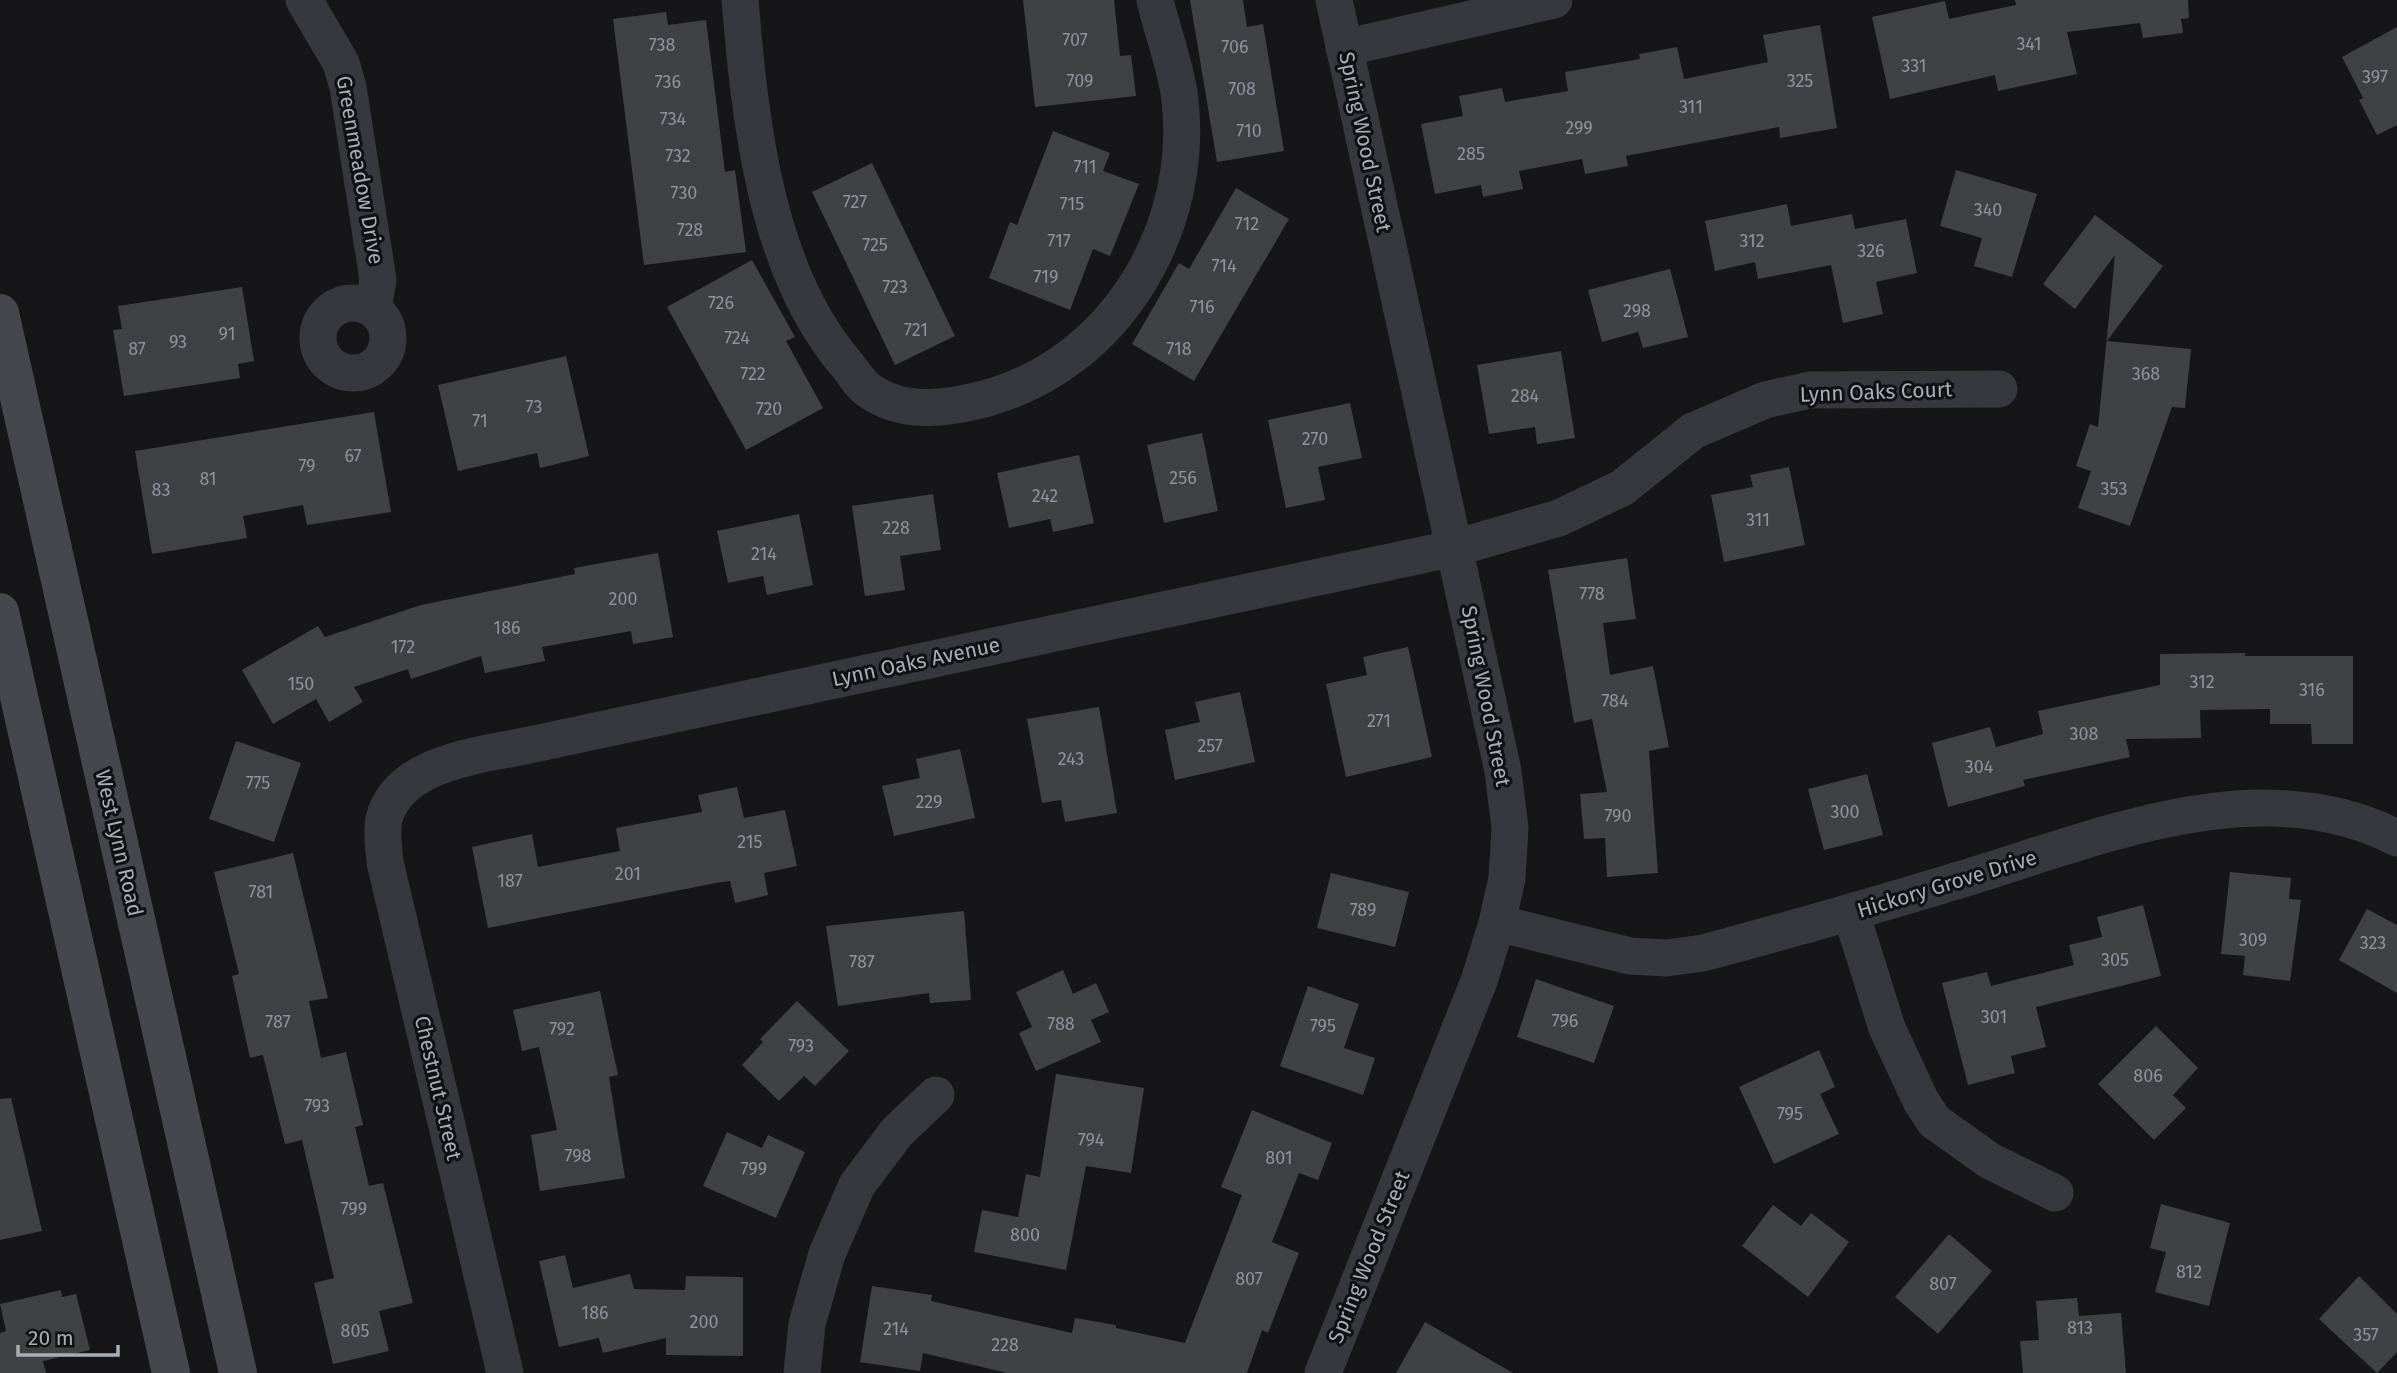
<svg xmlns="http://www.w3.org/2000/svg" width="2397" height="1373" font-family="'Fira Sans',sans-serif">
<rect width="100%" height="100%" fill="#161618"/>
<g fill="#404145">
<path d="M1023 0H1114L1120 56 1131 55 1136 96 1035 107Z"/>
<path d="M1190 0H1243L1247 27 1263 24 1284 151 1217 162Z"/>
<path d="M2015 0H2188L2189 18 2181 19 2183 33 2143 38 2140 23 2067 32 2077 74 1998 91 1995 75 1890 99 1872 17 1945 1 1949 19 2016 5Z"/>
<path d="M666 12 668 25 706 20 725 172 735 170 746 252 644 265 613 19Z"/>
<path d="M1820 25 1837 128 1780 138 1779 127 1626 156 1628 166 1585 174 1582 159 1519 171 1523 189 1483 197 1481 185 1435 194 1421 124 1463 116 1459 96 1502 88 1505 102 1568 91 1565 72 1640 59 1639 54 1677 47 1684 79 1768 62 1763 35Z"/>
<path d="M2397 27V125L2377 135 2359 100 2363 98 2342 57Z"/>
<path d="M1053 131 1110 153 1103 171 1139 184 1110 256 1093 249 1070 310 989 278 1010 222 1017 225Z"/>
<path d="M872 163 955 336 895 365 812 192Z"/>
<path d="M1956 170 2037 194 2012 277 1974 266 1982 238 1940 226Z"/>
<path d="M1236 188 1289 219 1194 381 1132 344 1179 263 1189 269Z"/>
<path d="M1787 204 1791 226 1852 214 1855 229 1906 219 1917 273 1876 282 1883 314 1843 323 1831 265 1758 279 1755 262 1715 271 1705 221Z"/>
<path d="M2095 215 2163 266 2107 341 2191 349 2185 408 2172 407 2130 526 2078 508 2091 471 2076 466 2090 424 2098 427 2115 255 2075 309 2043 284Z"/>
<path d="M752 260 795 337 786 341 823 408 746 450 667 307Z"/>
<path d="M1670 269 1688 337 1643 348 1638 332 1602 342 1588 290Z"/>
<path d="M242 287 254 361 238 364 240 378 124 396 113 330 122 329 118 306Z"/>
<path d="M1561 351 1575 438 1537 444 1535 427 1489 434 1477 365Z"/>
<path d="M566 356 589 456 540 468 537 453 458 471 438 385Z"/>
<path d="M1350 403 1362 458 1318 467 1325 500 1286 508 1268 420Z"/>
<path d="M374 412 391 512 307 525 303 505 243 516 247 538 152 554 135 451Z"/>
<path d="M1202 433 1218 511 1164 523 1147 445Z"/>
<path d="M1079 455 1094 523 1053 532 1050 519 1009 528 997 473Z"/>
<path d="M1789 467 1805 545 1724 562 1711 495 1753 487 1750 475Z"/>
<path d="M933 494 941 550 900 556 905 590 865 596 852 506Z"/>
<path d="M799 514 813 585 767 595 763 576 728 583 717 531Z"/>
<path d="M658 553 673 637 633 644 631 631 542 647 545 661 485 673 481 656 411 679 408 669 354 687 363 702 329 722 316 699 273 724 242 670 318 626 325 637 421 605 575 574 574 568Z"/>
<path d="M1627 558 1636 619 1603 623 1610 675 1653 666 1669 747 1649 751 1658 873 1607 877 1605 838 1584 839 1580 794 1607 792 1592 719 1574 723 1548 570Z"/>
<path d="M1408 647 1432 757 1346 777 1326 684 1367 675 1363 657Z"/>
<path d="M2245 653V656H2353V744H2312L2311 724H2270V709L2200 710 2201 738 2126 739 2130 757 2023 780 2025 786 1948 807 1932 743 1990 727 1996 747 2043 734 2038 711 2160 685V654Z"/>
<path d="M1240 692 1255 762 1175 780 1165 730 1200 722 1195 702Z"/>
<path d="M1099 707 1117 813 1065 822 1061 800 1042 803 1027 719Z"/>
<path d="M236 741 301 763 274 842 209 819Z"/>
<path d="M960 749 975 818 894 836 882 786 920 778 916 759Z"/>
<path d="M1867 774 1883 835 1824 850 1808 789Z"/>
<path d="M737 787 744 818 785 810 797 866 764 873 768 895 735 903 730 881 716 883 488 928 472 847 532 834 538 867 620 851 616 828 702 812 698 795Z"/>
<path d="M293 853 328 998 309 1001 321 1058 346 1052 363 1125 355 1127 369 1186 383 1183 413 1303 379 1311 389 1351 333 1364 314 1283 334 1278 302 1140 285 1144 263 1055 250 1058 232 976 239 974 214 872Z"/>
<path d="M2230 872 2291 878 2289 899 2301 900 2290 981 2243 975 2245 956 2221 954Z"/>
<path d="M1331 873 1409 892 1395 947 1317 928Z"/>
<path d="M2143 905 2161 976 2036 1007 2046 1047 2011 1056 2015 1073 1968 1085 1942 983 1987 972 1991 986 2074 965 2069 945 2102 937 2097 917Z"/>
<path d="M2367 909 2397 925V993L2339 960Z"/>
<path d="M964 911 971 1000 930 1003 929 993 838 1006 826 926Z"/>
<path d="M1063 970 1073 994 1096 983 1109 1012 1091 1020 1101 1042 1036 1071 1019 1033 1032 1027 1016 992Z"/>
<path d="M1536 979 1614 1006 1594 1063 1517 1037Z"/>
<path d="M1308 986 1359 1004 1344 1048 1375 1058 1363 1095 1280 1066Z"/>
<path d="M600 991 618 1075 609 1077 625 1178 540 1191 531 1135 557 1130 539 1047 522 1051 513 1010Z"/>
<path d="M797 1001 849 1051 815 1086 804 1076 779 1101 742 1065 763 1042 760 1039Z"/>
<path d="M2156 1026 2198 1068 2173 1095 2186 1108 2154 1140 2098 1084Z"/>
<path d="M1819 1050 1835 1087 1820 1094 1839 1134 1774 1164 1739 1087Z"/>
<path d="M1056 1074 1144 1088 1131 1173 1086 1166 1066 1270 974 1252 982 1210 1018 1217 1026 1174 1040 1177Z"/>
<path d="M11 1098 42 1231 0 1240V1099Z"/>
<path d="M1252 1110 1332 1143 1318 1180 1299 1173 1272 1242 1299 1253 1268 1333 1262 1330 1247 1373H1007L923 1353 920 1371 860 1362 872 1286 932 1295 931 1301 1072 1333 1075 1318 1116 1325V1328L1185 1343 1242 1195 1221 1187Z"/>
<path d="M727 1132 762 1148 768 1135 805 1152 776 1218 703 1186Z"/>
<path d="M2161 1204 2230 1223 2209 1306 2155 1292 2166 1252 2150 1248Z"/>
<path d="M1773 1205 1801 1226 1811 1213 1849 1242 1808 1297 1742 1246Z"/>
<path d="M1949 1234 1992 1271 1938 1334 1895 1297Z"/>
<path d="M565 1255 573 1288 630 1274 634 1289 685 1290 686 1276 743 1277V1356L666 1355V1338L603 1353 599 1338 559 1347 539 1261Z"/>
<path d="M2359 1276 2397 1314V1352L2377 1373 2319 1319Z"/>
<path d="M61 1290 62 1297 76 1294 90 1350 43 1361 46 1373H0V1333L6 1331 0 1304Z"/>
<path d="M2077 1298 2079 1316 2121 1313 2126 1373H2023L2020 1341 2039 1340 2036 1301Z"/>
<path d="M1425 1322 1513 1373H1396Z"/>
</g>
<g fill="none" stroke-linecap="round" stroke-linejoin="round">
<g stroke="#37383d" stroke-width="37">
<path d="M304 0 341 63 348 87 378 280 373 308"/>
<path d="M740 0C750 120 765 270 847 365 853 372 859 383 867 389 901 415 945 409 984 399 1116 364 1198 226 1179 92 1174 62 1162 30 1155 0"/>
<path d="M1344 48 1554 0"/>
<circle cx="353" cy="338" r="35"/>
<path d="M1851 913 1887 1028 1921 1101 1934 1121 1990 1161 2055 1193"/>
<path d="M1497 923 1630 956 1666 958 1703 953C1789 930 1874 906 1959 880 2096 839 2258 767 2397 838"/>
<path d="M505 1373 385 862C384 848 381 833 384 819 399 760 486 755 534 744L1455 548 1559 518 1622 488 1693 431 1765 400 1810 390 1999 389"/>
<path d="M802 1373 807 1324 827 1254 857 1185 897 1132 936 1095"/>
<path d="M1323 1373 1479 981 1497 923 1507 878 1510 828 1503 771 1334 0"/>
</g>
<g stroke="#45474d" stroke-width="38">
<path d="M0 313 238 1373"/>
<path d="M0 612 171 1373"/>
</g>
</g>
<g text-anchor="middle" stroke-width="6" stroke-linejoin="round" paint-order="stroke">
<g font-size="18" fill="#8e929b">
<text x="1075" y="46">707</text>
<text x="2029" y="50">341</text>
<text x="662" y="51">738</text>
<text x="1235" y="53">706</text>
<text x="1914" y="72">331</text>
<text x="2375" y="83">397</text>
<text x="1080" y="87">709</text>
<text x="1800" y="87">325</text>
<text x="668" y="88">736</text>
<text x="1242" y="95">708</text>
<text x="1691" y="113">311</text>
<text x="673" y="125">734</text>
<text x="1579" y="134">299</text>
<text x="1249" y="137">710</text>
<text x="1471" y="160">285</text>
<text x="678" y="162">732</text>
<text x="1085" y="173">711</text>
<text x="684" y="199">730</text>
<text x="855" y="208">727</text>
<text x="1072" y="210">715</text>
<text x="1988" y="216">340</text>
<text x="1247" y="230">712</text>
<text x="690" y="236">728</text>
<text x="1059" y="247">717</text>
<text x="1752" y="247">312</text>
<text x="875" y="251">725</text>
<text x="1871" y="257">326</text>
<text x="1224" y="272">714</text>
<text x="1046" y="283">719</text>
<text x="895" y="293">723</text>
<text x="721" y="309">726</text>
<text x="1202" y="313">716</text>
<text x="1637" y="317">298</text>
<text x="916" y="336">721</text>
<text x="227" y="340">91</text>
<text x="737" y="344">724</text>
<text x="178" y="348">93</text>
<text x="137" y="355">87</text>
<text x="1179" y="355">718</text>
<text x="753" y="380">722</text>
<text x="2146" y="380">368</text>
<text x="1525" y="402">284</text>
<text x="534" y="413">73</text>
<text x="769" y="415">720</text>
<text x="480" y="427">71</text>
<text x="1315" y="445">270</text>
<text x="353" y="462">67</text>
<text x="307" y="472">79</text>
<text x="1183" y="484">256</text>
<text x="208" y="485">81</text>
<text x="2114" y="495">353</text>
<text x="161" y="496">83</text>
<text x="1045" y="502">242</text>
<text x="1758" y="526">311</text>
<text x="896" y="534">228</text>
<text x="764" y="560">214</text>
<text x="1592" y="600">778</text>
<text x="623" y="605">200</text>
<text x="507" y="634">186</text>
<text x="403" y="653">172</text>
<text x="2202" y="688">312</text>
<text x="301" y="690">150</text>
<text x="2312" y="696">316</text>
<text x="1615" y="707">784</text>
<text x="1379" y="727">271</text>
<text x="2084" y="740">308</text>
<text x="1210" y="752">257</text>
<text x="1071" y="765">243</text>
<text x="1979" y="773">304</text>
<text x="258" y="789">775</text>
<text x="929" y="808">229</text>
<text x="1845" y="818">300</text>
<text x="1618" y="822">790</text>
<text x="750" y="848">215</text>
<text x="628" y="880">201</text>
<text x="510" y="887">187</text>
<text x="261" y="898">781</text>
<text x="1363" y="916">789</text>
<text x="2253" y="946">309</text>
<text x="2373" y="949">323</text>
<text x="2115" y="966">305</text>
<text x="862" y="968">787</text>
<text x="1994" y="1023">301</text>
<text x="1565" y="1027">796</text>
<text x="278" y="1028">787</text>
<text x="1061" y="1030">788</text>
<text x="1323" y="1032">795</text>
<text x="562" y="1035">792</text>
<text x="801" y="1052">793</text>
<text x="2148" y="1082">806</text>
<text x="317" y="1112">793</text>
<text x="1790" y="1120">795</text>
<text x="1091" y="1146">794</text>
<text x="578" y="1162">798</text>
<text x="1279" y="1164">801</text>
<text x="754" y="1175">799</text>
<text x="354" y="1215">799</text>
<text x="1025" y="1241">800</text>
<text x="2189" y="1278">812</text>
<text x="1249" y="1285">807</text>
<text x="1943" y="1290">807</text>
<text x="595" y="1319">186</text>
<text x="704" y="1328">200</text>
<text x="2080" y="1334">813</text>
<text x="896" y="1335">214</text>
<text x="355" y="1337">805</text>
<text x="2366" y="1341">357</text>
<text x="1005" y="1351">228</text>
</g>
<g font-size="21" fill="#a8adb8" stroke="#111113">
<text transform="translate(1365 142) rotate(78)" y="7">Spring Wood Street</text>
<text transform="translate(360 170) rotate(80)" y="7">Greenmeadow Drive</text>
<text transform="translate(1876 392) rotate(-2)" y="7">Lynn Oaks Court</text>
<text transform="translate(916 662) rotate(-12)" y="7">Lynn Oaks Avenue</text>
<text transform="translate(1486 696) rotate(79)" y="7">Spring Wood Street</text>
<text transform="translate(119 843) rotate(77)" y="7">West Lynn Road</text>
<text transform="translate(1947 884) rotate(-17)" y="7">Hickory Grove Drive</text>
<text transform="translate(438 1088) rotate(77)" y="7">Chestnut Street</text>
<text transform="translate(1369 1257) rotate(-68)" y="7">Spring Wood Street</text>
</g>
</g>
<path d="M18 1345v10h100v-10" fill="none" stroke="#a8adb8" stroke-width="3.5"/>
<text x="28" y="1345" font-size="21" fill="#a8adb8" stroke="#111113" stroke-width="5" paint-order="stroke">20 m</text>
</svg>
